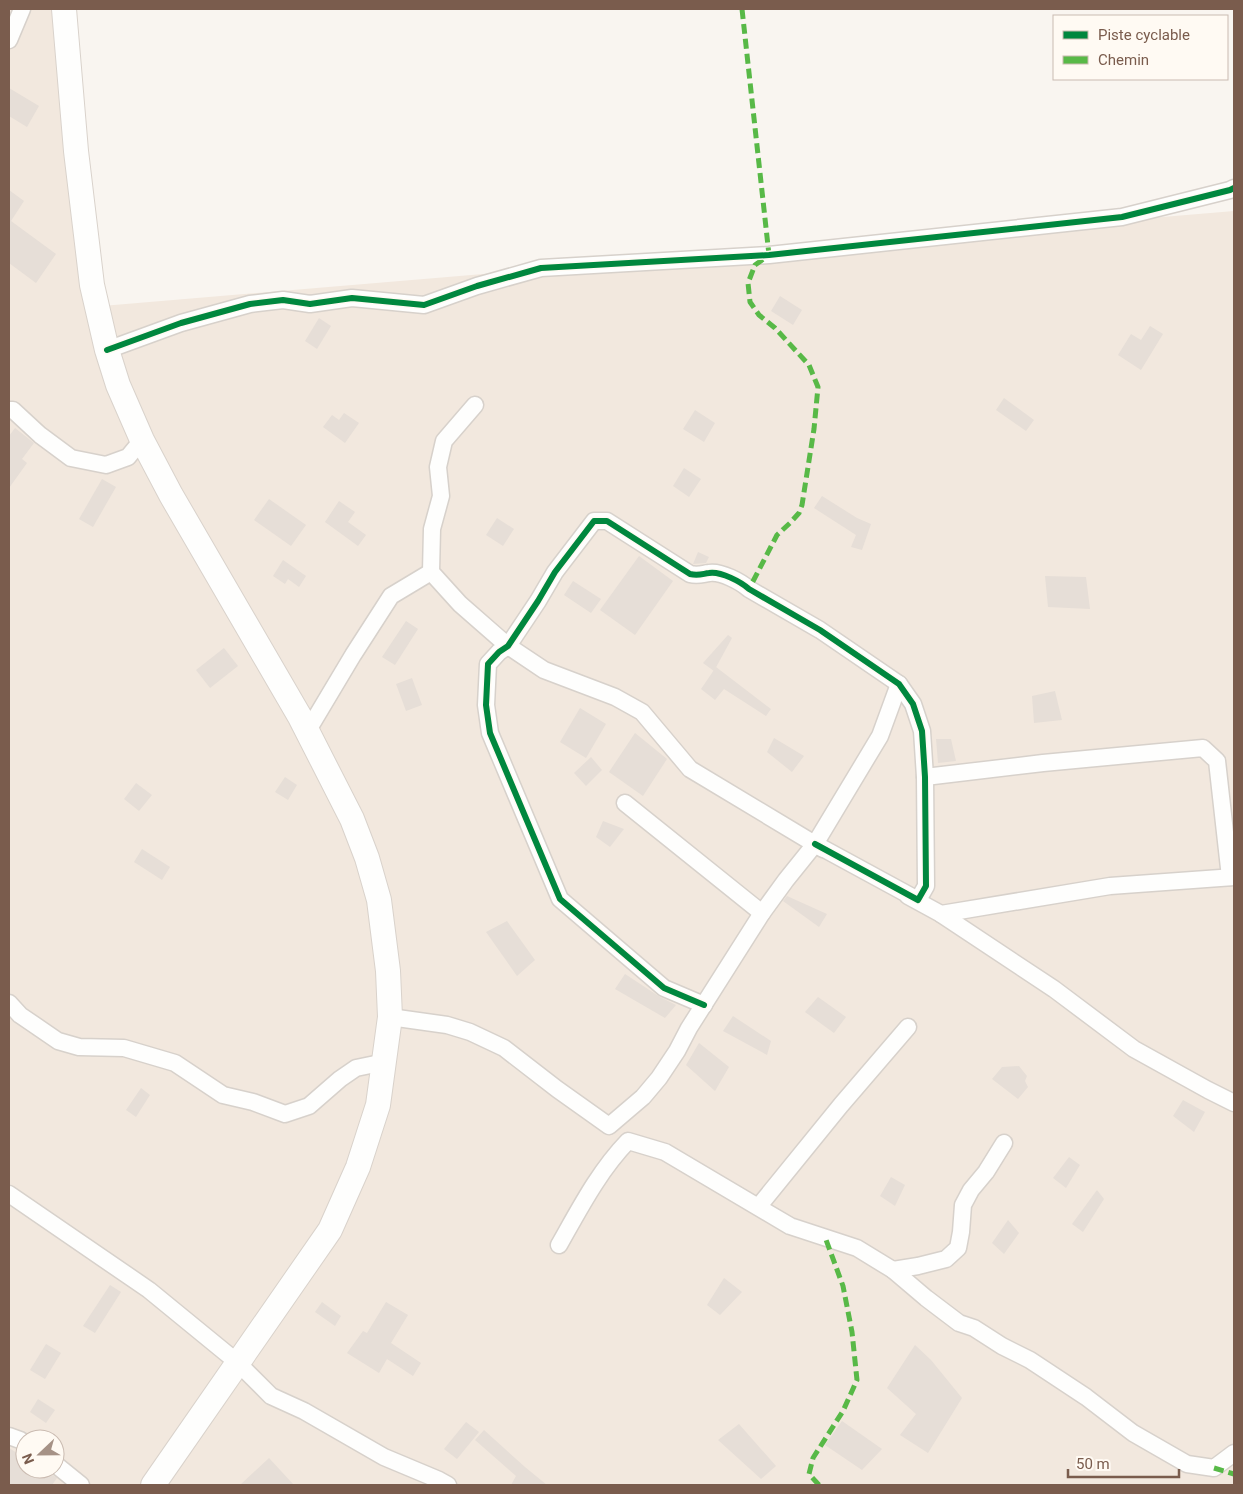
<svg xmlns="http://www.w3.org/2000/svg" width="1243" height="1494" font-family="Roboto,sans-serif">
<rect width="100%" height="100%" fill="#f9f5f0"/>
<path fill="#f2e8de" fill-rule="evenodd" d="M9 9H55L102 306 1234 211V1485H9ZM25 1439H55V1469H25Z"/>
<g fill="#e6ded7">
<path d="M9 88 39 106 27 127 9 116Z"/>
<path d="M9 190 24 201 11 221 56 254 36 283 9 263Z"/>
<path d="M780 296 802 310 793 325 771 311Z"/>
<path d="M319 318 331 326 317 349 305 341Z"/>
<path d="M1150 326 1163 334 1141 370 1118 355 1131 334 1141 340Z"/>
<path d="M1004 398 1034 420 1026 431 996 410Z"/>
<path d="M695 410 715 423 704 442 683 429Z"/>
<path d="M344 413 359 423 345 443 323 427 332 415 339 420Z"/>
<path d="M15 428 34 443 22 459 27 463 9 488V436Z"/>
<path d="M684 468 701 479 689 497 673 486Z"/>
<path d="M102 479 116 487 93 527 79 519Z"/>
<path d="M822 496 857 518 871 524 862 550 851 547 856 535 814 508Z"/>
<path d="M269 499 306 525 291 546 254 520Z"/>
<path d="M339 501 355 512 348 522 366 535 358 546 325 522Z"/>
<path d="M497 518 514 529 503 546 486 535Z"/>
<path d="M698 552 709 557 706 563 693 564Z"/>
<path d="M639 556 673 581 635 635 600 610Z"/>
<path d="M283 560 306 576 299 587 288 579 285 584 273 576Z"/>
<path d="M1045 576 1086 577 1090 609 1048 607Z"/>
<path d="M573 581 601 599 591 613 564 595Z"/>
<path d="M406 621 418 629 395 665 382 657Z"/>
<path d="M728 635 732 638 714 671 703 663Z"/>
<path d="M224 648 238 666 210 688 196 670Z"/>
<path d="M716 667 771 709 766 716 724 689 715 700 701 689Z"/>
<path d="M412 678 422 705 406 711 396 684Z"/>
<path d="M1055 691 1062 720 1034 723 1032 696Z"/>
<path d="M580 708 606 724 586 758 560 742Z"/>
<path d="M635 733 667 759 643 796 609 772Z"/>
<path d="M774 738 804 756 792 772 767 752Z"/>
<path d="M936 739H951L956 761 938 763Z"/>
<path d="M591 757 602 770 586 786 574 773Z"/>
<path d="M285 777 297 785 288 800 275 792Z"/>
<path d="M136 783 152 795 139 811 124 799Z"/>
<path d="M603 821 624 829 610 847 596 837Z"/>
<path d="M142 849 170 867 162 880 134 862Z"/>
<path d="M787 896 827 914 819 927 783 901Z"/>
<path d="M507 921 535 960 517 976 486 932Z"/>
<path d="M625 974 660 997 676 1005 665 1018 615 989Z"/>
<path d="M818 997 846 1017 834 1033 805 1012Z"/>
<path d="M733 1016 771 1041 767 1055 723 1031Z"/>
<path d="M699 1043 729 1067 715 1091 686 1065Z"/>
<path d="M1019 1066 1027 1076 1025 1081 1028 1087 1018 1099 992 1079 1002 1067Z"/>
<path d="M141 1088 150 1095 136 1117 126 1110Z"/>
<path d="M1183 1100 1205 1112 1194 1132 1173 1116Z"/>
<path d="M1069 1157 1080 1165 1066 1188 1053 1178Z"/>
<path d="M891 1177 905 1185 895 1206 880 1196Z"/>
<path d="M1097 1190 1104 1199 1083 1232 1072 1224Z"/>
<path d="M1008 1220 1019 1233 1004 1254 992 1243Z"/>
<path d="M724 1278 742 1292 720 1315 707 1305Z"/>
<path d="M110 1285 121 1292 95 1333 83 1326Z"/>
<path d="M322 1302 341 1316 335 1326 315 1312Z"/>
<path d="M386 1302 408 1315 391 1343 421 1363 413 1376 387 1359 379 1373 347 1353 363 1331 367 1333Z"/>
<path d="M46 1344 61 1353 45 1379 30 1370Z"/>
<path d="M915 1345 931 1360 962 1398 928 1453 900 1435 916 1414 887 1388Z"/>
<path d="M38 1399 55 1410 46 1423 30 1412Z"/>
<path d="M842 1421 882 1449 862 1470 825 1445Z"/>
<path d="M466 1422 479 1432 457 1459 444 1449Z"/>
<path d="M739 1424 776 1466 761 1479 718 1440Z"/>
<path d="M484 1430 525 1467 547 1485H511L516 1476 475 1440Z"/>
<path d="M9 1448 25 1458V1469H44L57 1478 52 1485H9Z"/>
<path d="M269 1458 294 1485H240Z"/>
</g>
<g fill="none" stroke-linecap="round" stroke-linejoin="round">
<g stroke="#d7d1cb" stroke-width="19">
<g id="minor">
<path d="M9 40 22 9"/>
<path d="M107 350 181 323 250 304 283 300 310 304 352 298 424 305 477 286 541 268 769 255 1122 217 1230 190 1234 188"/>
<path d="M475 405 444 441 438 467 441 496 432 529 431 572 460 604 508 646 544 670 615 697 642 712 690 769 823 849"/>
<path d="M9 410H13L40 435 71 458 106 465 128 457 142 440"/>
<path d="M307 732 353 655 391 596 431 572"/>
<path d="M925 777 1043 763 1203 748 1217 761 1230 877"/>
<path d="M625 803 762 913"/>
<path d="M908 896 941 914 1110 886 1234 877"/>
<path d="M941 914 1054 989 1134 1049 1208 1090 1234 1103"/>
<path d="M9 1003 20 1015 58 1041 79 1047 124 1048 175 1063 223 1095 253 1102 285 1114 309 1106 340 1079 356 1068 385 1062"/>
<path d="M704 1005 664 988 560 899 490 733 486 705 488 664 499 652 508 646 538 601 555 572 594 521H607L690 574C698 576 702 574 709 573 721 571 741 582 749 589L820 630 899 684 913 704 922 731 925 777 926 886 918 900 815 844"/>
<path d="M390 1017 447 1025 470 1032 504 1048 557 1089 609 1126 643 1097 659 1078 677 1051 689 1028 762 913 786 880 815 844 880 736 899 684"/>
<path d="M9 1194 149 1290 237 1362 271 1396 304 1411 384 1457 439 1480 448 1485"/>
<path d="M759 1206 841 1105 908 1027"/>
<path d="M559 1245C580 1208 599 1171 628 1141L665 1152 790 1226 857 1248 893 1270 926 1298 959 1323 974 1328 1002 1346 1030 1360 1086 1397 1133 1433 1187 1464 1214 1468 1234 1453"/>
<path d="M893 1270 918 1266 946 1259 958 1248 961 1232 963 1205 971 1190 986 1172 1004 1143"/>
<path d="M9 1436 20 1440 25 1443"/>
<path d="M55 1464 81 1485"/>
</g>
</g>
<g stroke="#d9d2cb" stroke-width="26">
<path id="secondary" d="M64 9 76 151 92 285 107 350 118 385 142 440 171 495 300 717 352 819 367 858 379 900 388 971 390 1017 378 1105 358 1167 330 1230 153 1485"/>
</g>
<use href="#minor" stroke="#fefefd" stroke-width="16"/>
<use href="#secondary" stroke="#fefefd" stroke-width="24"/>
<g stroke="#58b947" stroke-width="5" stroke-dasharray="10 5" stroke-linecap="butt">
<path d="M742 9 769 255 755 265 748 283 750 302 759 315 775 328 809 365 818 387 814 429 802 505 799 513 790 523 777 535 749 589"/>
<path d="M1214 1468 1234 1474"/>
<path d="M819 1485 809 1474 813 1458 843 1411 857 1380 852 1332 843 1286 825 1237"/>
</g>
<g stroke="#fffaf3" stroke-width="9">
<g id="cycleway">
<path d="M107 350 181 323 250 304 283 300 310 304 352 298 424 305 477 286 541 268 769 255 1122 217 1230 190 1234 188"/>
<path d="M704 1005 664 988 560 899 490 733 486 705 488 664 499 652 508 646 538 601 555 572 594 521H607L690 574C698 576 702 574 709 573 721 571 741 582 749 589L820 630 899 684 913 704 922 731 925 777 926 886 918 900 815 844"/>
</g>
</g>
<use href="#cycleway" stroke="#00873e" stroke-width="6"/>
</g>
<rect width="1243" height="1494" fill="none" stroke="#7a5c4d" stroke-width="20"/>
<rect x="1053" y="15" width="175" height="65" fill="#fffaf3" stroke="#cabbb1"/>
<rect x="1063" y="31" width="25" height="8" fill="#00873e" stroke="#cabbb1"/>
<text x="1098" y="40" font-size="15" fill="#7a5c4d">Piste cyclable</text>
<rect x="1063" y="56" width="25" height="8" fill="#58b947" stroke="#cabbb1"/>
<text x="1098" y="65" font-size="15" fill="#7a5c4d">Chemin</text>
<g transform="translate(40 1454) rotate(248)"><circle r="24" fill="#fffaf3" stroke="#cabbb1"/>
<path d="M0-4L9 19L0 12L-9 19Z" fill="#a69286"/>
<text y="-8" font-size="14" font-weight="bold" text-anchor="middle" fill="#7a5c4d">N</text>
</g>
<path d="M1068 1469v8h111v-8" fill="none" stroke="#7a5c4d" stroke-width="2.5"/>
<text x="1076" y="1469" font-size="15" fill="#7a5c4d" stroke="#fffaf3" stroke-width="4" paint-order="stroke">50 m</text>
</svg>
